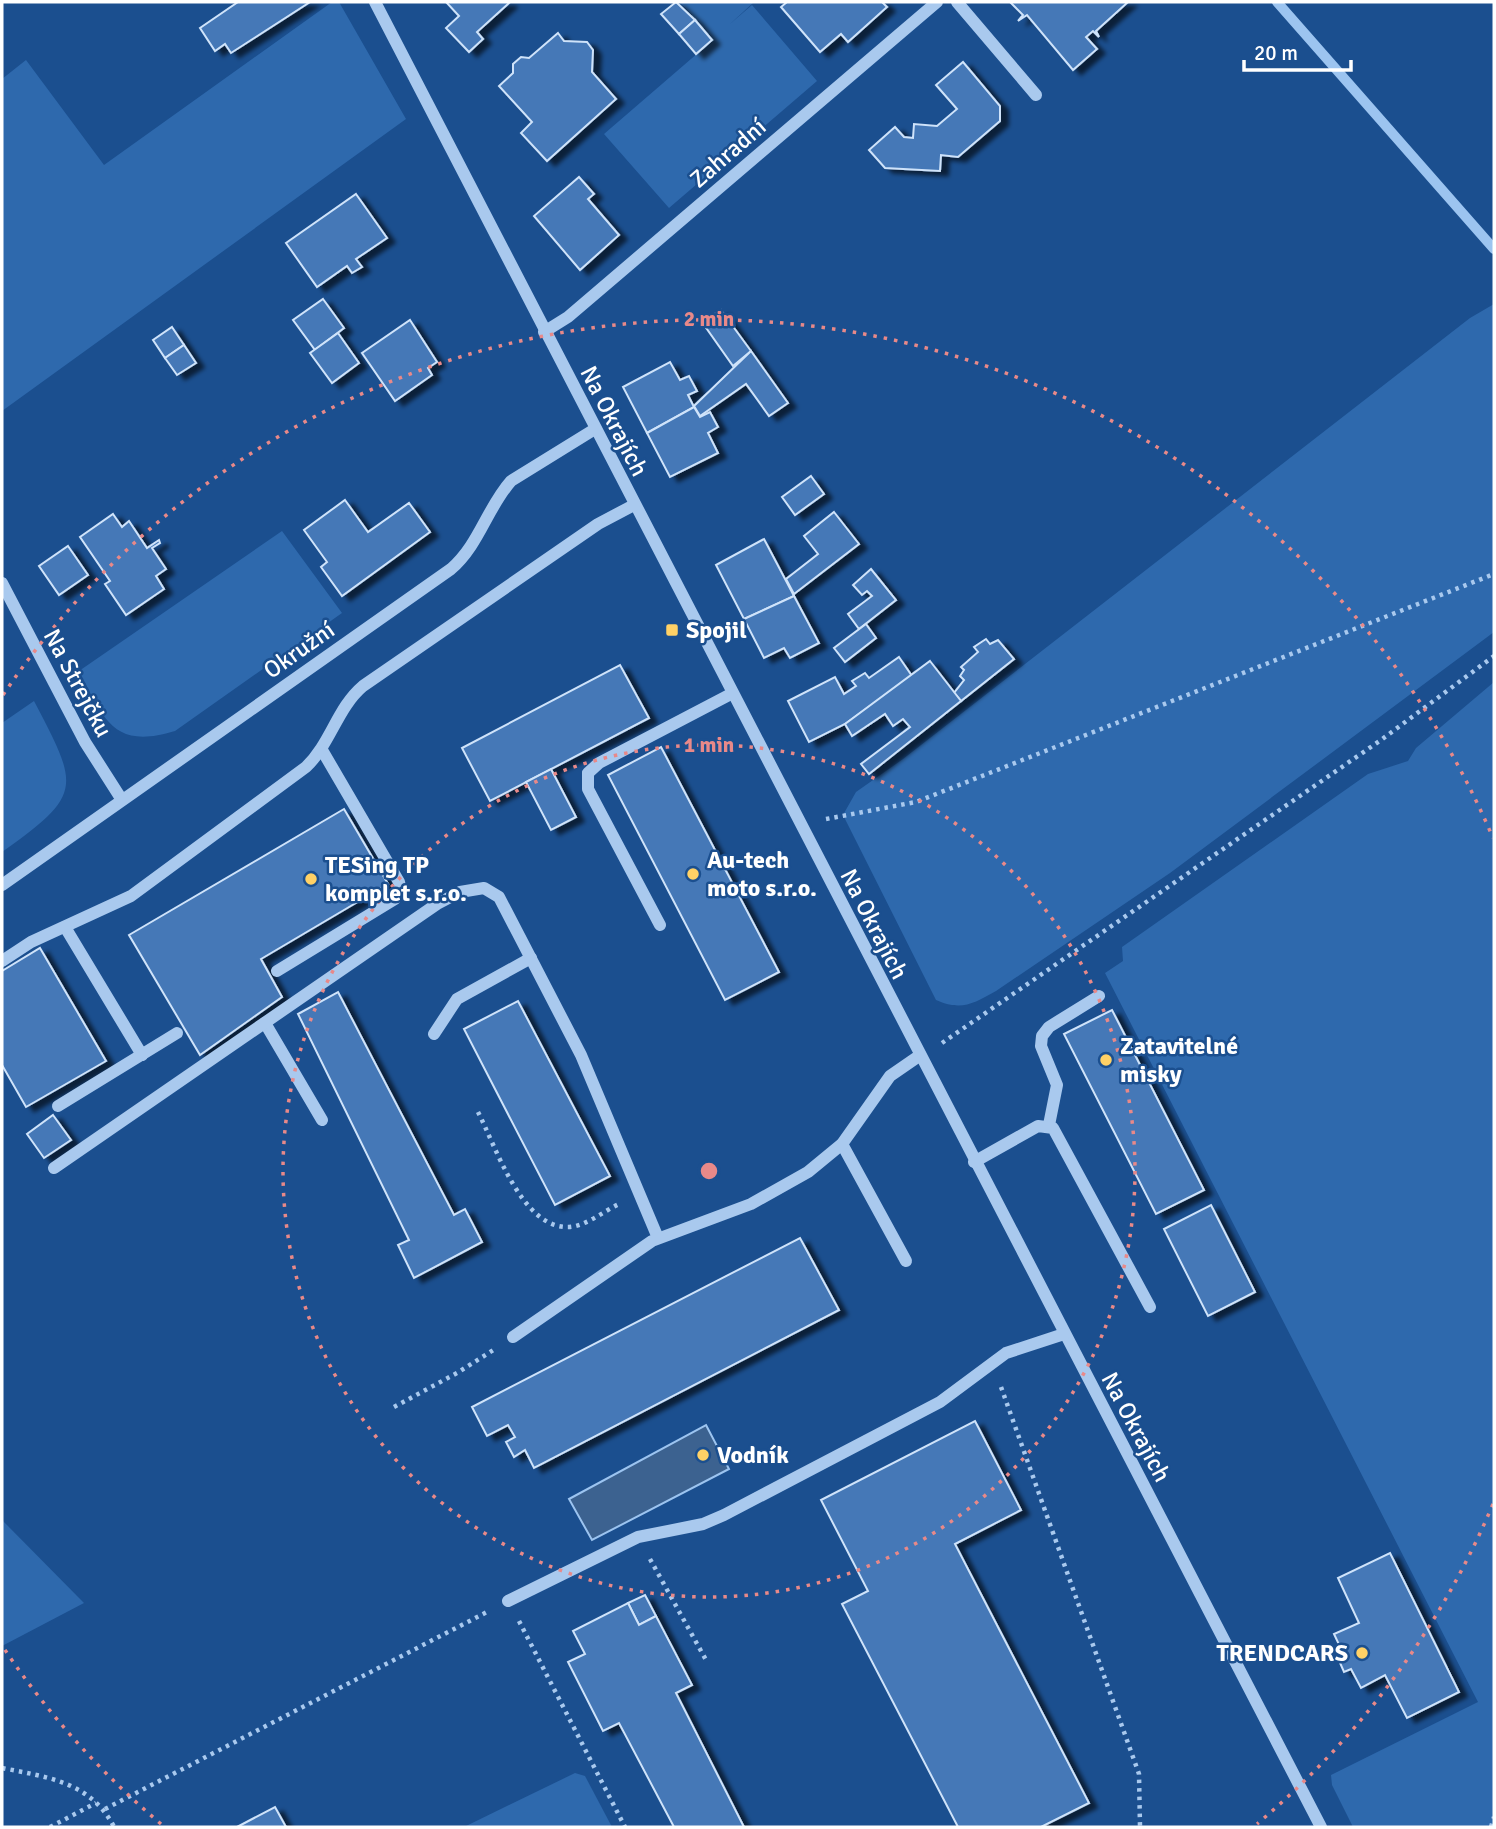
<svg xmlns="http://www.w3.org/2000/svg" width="1496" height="1829" font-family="Signika,sans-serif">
<defs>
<filter id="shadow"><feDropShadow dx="8" dy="4.5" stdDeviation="2" flood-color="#0009"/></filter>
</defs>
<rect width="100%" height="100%" fill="#1b4f8f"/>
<g fill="#2e69ad">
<path d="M332 2H339L406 119 2 411V79L26 60 104 165Z"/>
<path d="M680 2H754L730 24 752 5 817 81 669 208 604 134 713 40Z"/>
<path d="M1494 304V632L1170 873 996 991C973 1004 961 1011 936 1000L843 815 856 792 903 759 1470 318Z"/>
<path d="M282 531 342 613 175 731C113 750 104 719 79 671Z"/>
<path d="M1494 682V1827H1353L1332 1785 1331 1775 1478 1702 1105 973 1123 961 1122 947 1368 774 1408 761 1416 748Z"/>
<path d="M34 701C79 787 84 794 2 852V723Z"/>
<path d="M2 1520 84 1603 2 1646Z"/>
<path d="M575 1773 585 1776 612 1827H464Z"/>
</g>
<path fill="#3c6290" stroke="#9cc4f0" stroke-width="2" d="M706 1425 729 1469 592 1540 569 1499Z"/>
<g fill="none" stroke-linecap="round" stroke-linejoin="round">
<path stroke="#9cc4f0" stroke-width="10" d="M1277 2 1494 249"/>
</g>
<g fill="#4478b7" stroke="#cfe3fa" stroke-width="2" filter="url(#shadow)">
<path d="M238 2H310L231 53 225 44 215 51 200 28Z"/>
<path d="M446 2H508L509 3 477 32 483 39 469 52 446 28 459 16Z"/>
<path d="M676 2 695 20 679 34 661 14Z"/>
<path d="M787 2H882L887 7 848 42 841 34 820 52 781 7Z"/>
<path d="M1010 2H1128L1096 31 1099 37 1093 31 1086 37 1097 49 1073 70 1027 15 1018 21 1023 15Z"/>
<path d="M695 20 712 40 696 54 679 34Z"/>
<path d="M558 33 564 41 587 42 593 50 592 72 616 99 547 161 521 133 532 122 499 86 513 73V64L521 57 529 58Z"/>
<path d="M963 62 1000 106V121L958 157 941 155 940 171 885 168 869 150 895 127 904 137 913 138 914 124 937 126 957 109 936 85Z"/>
<path d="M579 177 594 194 588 199 619 235 580 270 534 216Z"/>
<path d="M356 194 387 238 356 259 362 267 352 273 347 266 317 287 286 243Z"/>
<path d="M323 299 344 328 315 350 293 320Z"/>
<path d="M721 310 751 351 733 366 702 322Z"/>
<path d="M410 320 437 362 428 368 432 375 395 401 362 353Z"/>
<path d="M172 327 184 345 165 358 153 340Z"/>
<path d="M338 333 359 363 332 383 310 353Z"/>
<path d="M184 345 196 363 177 375 165 358Z"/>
<path d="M751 351 788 403 769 416 746 384 700 416 694 406Z"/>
<path d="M670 362 680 380 689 376 697 391 688 395 694 407 647 433 623 387Z"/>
<path d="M694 407 700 417 710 412 718 427 708 433 718 453 670 477 647 433Z"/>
<path d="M811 476 824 494 795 515 782 497Z"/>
<path d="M345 500 368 532 409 503 430 532 342 596 321 567 327 562 304 530Z"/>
<path d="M834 512 859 544 794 594 786 579 818 554 804 536Z"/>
<path d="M113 514 122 527 129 521 147 548 159 540 160 543 152 548 166 569 156 576 164 589 126 615 105 584 110 581 80 537Z"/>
<path d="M764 539 794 596 744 619 716 565Z"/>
<path d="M68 546 88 575 59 595 39 566Z"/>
<path d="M871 569 896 600 859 629 848 614 872 596 867 591 862 595 853 585Z"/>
<path d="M794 596 819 643 790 658 784 648 764 658 744 619Z"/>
<path d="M866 624 876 638 845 662 834 648Z"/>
<path d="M986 639 990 644 998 640 1014 659 961 701 954 693 964 680 960 676 964 670 961 667 978 652 974 647Z"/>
<path d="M899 657 912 676 845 724 809 742 788 701 835 677 844 694 856 686 852 681 865 673 869 678Z"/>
<path d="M930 661 961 701 869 774 861 764 910 727 903 719 893 726 885 714 852 736 845 724Z"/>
<path d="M620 665 649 718 490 801 462 748Z"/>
<path d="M661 747 779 972 725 1000 608 775Z"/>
<path d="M551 769 576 817 551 830 526 782Z"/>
<path d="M344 809 388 884 261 959 282 997 200 1055 129 935Z"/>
<path d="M40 948 106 1061 26 1107 2 1065V971Z"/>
<path d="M338 992 454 1215 465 1209 482 1242 414 1278 398 1245 409 1240 298 1014Z"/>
<path d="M518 1001 610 1176 555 1205 464 1029Z"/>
<path d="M1112 1010 1204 1190 1156 1214 1064 1034Z"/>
<path d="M53 1115 71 1140 44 1158 27 1134Z"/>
<path d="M1211 1205 1255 1292 1208 1316 1164 1229Z"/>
<path d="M800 1238 839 1310 534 1468 525 1450 514 1457 506 1442 515 1437 508 1425 487 1436 472 1407Z"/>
<path d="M975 1421 1021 1510 955 1544 1089 1803 1041 1827H958L842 1604 868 1591 821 1500Z"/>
<path d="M1390 1553 1459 1692 1407 1718 1385 1675 1361 1688 1351 1669 1344 1672 1337 1656 1343 1653 1334 1634 1359 1623 1338 1578Z"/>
<path d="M645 1595 656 1616 639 1625 628 1603Z"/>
<path d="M628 1603 639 1625 656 1616 692 1685 676 1693 744 1827H674L619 1723 603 1731 568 1662 585 1654 573 1631Z"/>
<path d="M275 1807 286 1827H237Z"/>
</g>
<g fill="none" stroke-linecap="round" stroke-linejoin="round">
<g stroke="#a9c9ee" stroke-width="4.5" stroke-dasharray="3.5 5" stroke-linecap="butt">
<path d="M826 819 916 802 1494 574"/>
<path d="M942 1043 1381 740 1494 656"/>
<path d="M478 1112C496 1147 522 1229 569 1227 586 1226 604 1211 619 1204"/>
<path d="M1001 1387 1139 1774 1140 1827"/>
<path d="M394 1407 457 1373 495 1349"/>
<path d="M650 1559 706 1660"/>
<path d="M519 1621 625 1827"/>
<path d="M2 1768C47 1777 91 1782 114 1827"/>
<path d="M105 1809 487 1612"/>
<path d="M50 1827 96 1803"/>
<path d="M1491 1827 1494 1817"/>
</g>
<g stroke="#a9c9ee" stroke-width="12">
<path d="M375 2 1321 1827"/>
<path d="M957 2 1036 95"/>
<path d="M544 332 568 317 937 2"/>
<path d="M2 583 85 742 122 800"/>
<path d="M2 885 451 569C479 545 487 508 511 481L595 429"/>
<path d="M660 925 588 789V773L599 763 731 694"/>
<path d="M65 927 142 1055"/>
<path d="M2 961 31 942 131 896 306 767C331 743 337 708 363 686L598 524 634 505"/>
<path d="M277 971 395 899 401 891 399 882 322 750"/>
<path d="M265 1023 322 1120"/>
<path d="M434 1034 457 999 531 958"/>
<path d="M58 1106 177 1033"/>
<path d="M1049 1125 1057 1085 1041 1046 1042 1036 1049 1027 1099 996"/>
<path d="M842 1144 906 1261"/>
<path d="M974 1162 1038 1126 1053 1128 1150 1307"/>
<path d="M54 1168 437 904 460 892 484 888 499 897 581 1055 658 1238"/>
<path d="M513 1337 652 1241 751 1204 808 1172 842 1144 890 1076 919 1056"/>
<path d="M508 1601 638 1537 703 1524 724 1515 940 1402 1006 1353 1064 1334"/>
</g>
</g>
<g fill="none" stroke="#e88989" stroke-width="3.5" stroke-dasharray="3.5 7">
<circle cx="709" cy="1171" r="426"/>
<path d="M1493 1504A852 852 0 0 1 1257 1824M161 1824A852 852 0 0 1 3 1647M3 695A852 852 0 0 1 1493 838"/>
</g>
<g fill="#ffd166" stroke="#1b4f8f" stroke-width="2.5">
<rect x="665" y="623" width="14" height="14" rx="3.5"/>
<circle cx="693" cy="874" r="7"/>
<circle cx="311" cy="879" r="7"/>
<circle cx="1106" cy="1060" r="7"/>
<circle cx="703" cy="1455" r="7"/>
<circle cx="1362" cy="1653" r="7"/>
</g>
<g text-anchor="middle" stroke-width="5" stroke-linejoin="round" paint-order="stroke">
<g font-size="24" fill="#fff" stroke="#1b4f8f">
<text transform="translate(728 153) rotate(-41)" y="8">Zahradní</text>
<text transform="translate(614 421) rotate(63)" y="8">Na Okrajích</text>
<text transform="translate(299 650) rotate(-35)" y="8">Okružní</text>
<text transform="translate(78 683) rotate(62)" y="8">Na Strejčku</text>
<text transform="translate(874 924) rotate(63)" y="8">Na Okrajích</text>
<text transform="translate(1136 1427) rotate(62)" y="8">Na Okrajích</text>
</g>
<g font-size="24" font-weight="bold" fill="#fff" stroke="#1b4f8f" text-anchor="start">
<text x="686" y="638">Spojil</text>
<text x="707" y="868">Au-tech<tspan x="707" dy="28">moto s.r.o.</tspan></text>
<text x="325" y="873">TESing TP<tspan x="325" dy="28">komplet s.r.o.</tspan></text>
<text x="1120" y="1054">Zatavitelné<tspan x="1120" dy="28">misky</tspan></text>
<text x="717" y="1463">Vodník</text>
<text x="1348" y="1661" text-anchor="end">TRENDCARS</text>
</g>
</g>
<circle cx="709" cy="1171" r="10" fill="#e88989" stroke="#1b4f8f" stroke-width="3.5"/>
<g font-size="21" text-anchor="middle" font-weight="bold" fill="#e88989" stroke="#1b4f8f" stroke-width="5" stroke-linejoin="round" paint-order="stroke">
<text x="709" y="326">2 min</text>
<text x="709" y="752">1 min</text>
</g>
<rect width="1496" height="1829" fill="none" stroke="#ffffff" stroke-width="7"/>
<path d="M1244 60v10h107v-10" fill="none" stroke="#ffffff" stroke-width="3.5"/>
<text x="1254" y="60" font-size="21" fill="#ffffff" stroke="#1b4f8f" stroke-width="5" paint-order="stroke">20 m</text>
</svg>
